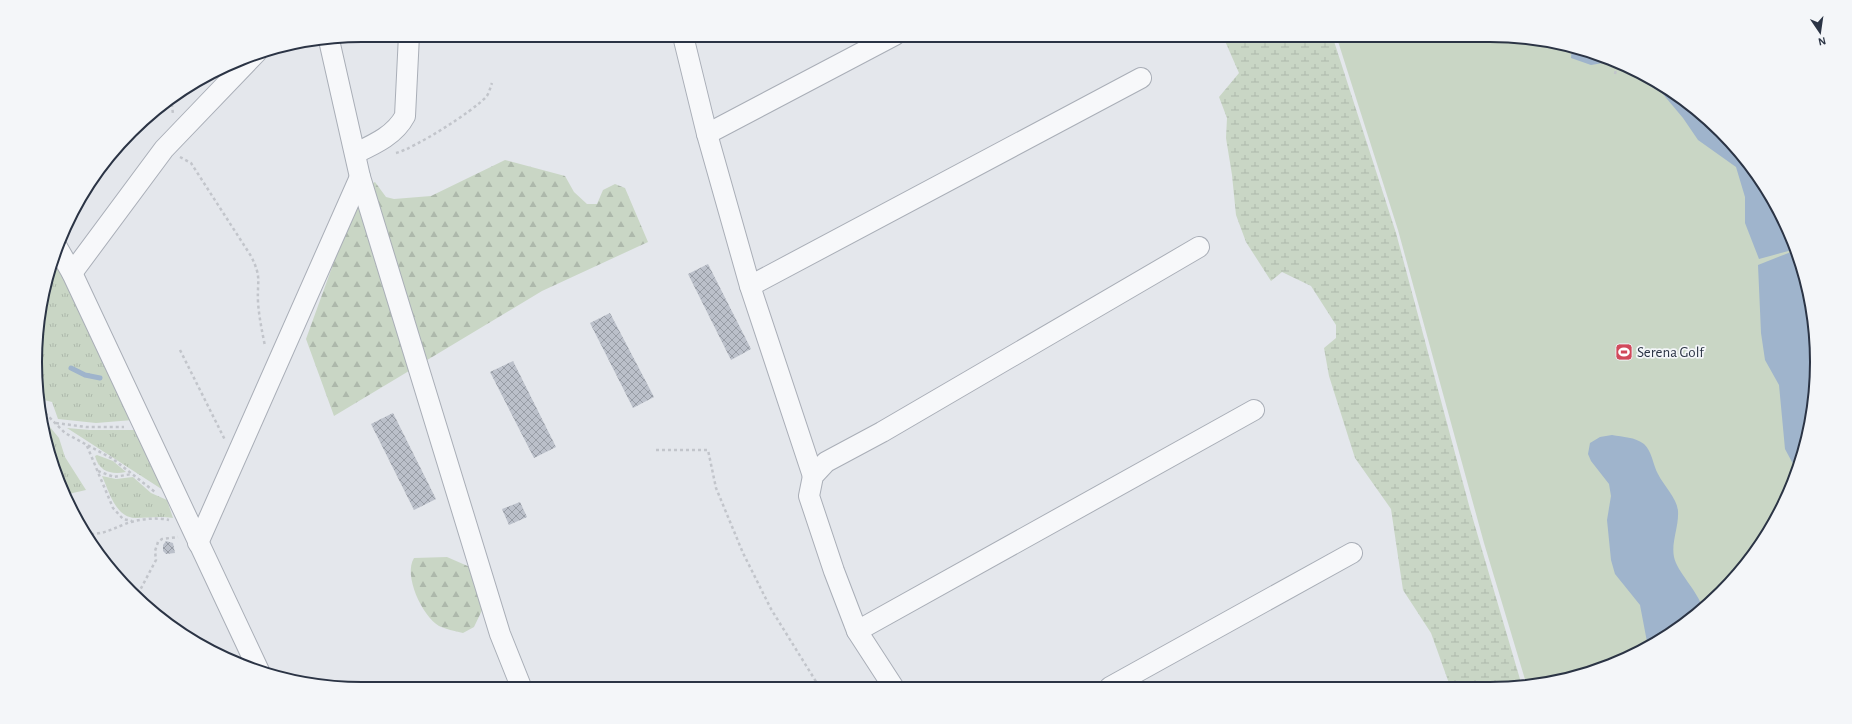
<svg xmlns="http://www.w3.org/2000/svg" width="1852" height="724" font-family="'Alegreya Sans',sans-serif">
<defs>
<pattern id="grass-tufts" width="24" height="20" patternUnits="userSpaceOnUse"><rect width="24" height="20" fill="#c9d6c5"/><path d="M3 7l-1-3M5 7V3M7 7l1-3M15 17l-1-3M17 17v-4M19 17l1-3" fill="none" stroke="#adb8ab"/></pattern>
<pattern id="forest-firs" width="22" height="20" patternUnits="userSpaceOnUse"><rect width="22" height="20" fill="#c9d6c5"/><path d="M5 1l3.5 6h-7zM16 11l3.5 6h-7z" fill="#adb8ab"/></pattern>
<pattern id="wetland-marsh" width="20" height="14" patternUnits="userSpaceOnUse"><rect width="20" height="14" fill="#c9d6c5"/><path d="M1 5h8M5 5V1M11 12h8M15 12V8" fill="none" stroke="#adb8ab"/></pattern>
<pattern id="building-cross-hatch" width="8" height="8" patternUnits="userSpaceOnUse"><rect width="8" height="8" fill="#bbc0ca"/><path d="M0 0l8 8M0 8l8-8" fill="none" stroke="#989da6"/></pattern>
</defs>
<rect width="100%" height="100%" fill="#e4e7ec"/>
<g fill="url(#grass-tufts)">
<path d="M53 256 133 420 96 423 58 419 52 402 40 399 38 319Z"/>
<path d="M41 416 59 438 65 457 86 490 64 495 60 487 41 426Z"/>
<path d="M67 428 90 430H135L163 490Z"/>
<path d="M97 455 113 461 126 472C112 475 99 472 95 456Z"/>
<path d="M102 476 116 479 133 477 151 493 167 500 173 518C159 516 149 518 135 518 115 517 109 491 102 476Z"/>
</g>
<g fill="url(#forest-firs)">
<path d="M505 160 565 176 574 192 587 204H597L603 190 615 184 625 188 648 242 542 291 334 416 306 339 360 190 375 182 386 197 394 199 431 196Z"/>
<path d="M447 557 479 571 484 606 474 627 463 633C455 631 445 629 439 626 422 616 403 575 414 558Z"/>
</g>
<path fill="url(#wetland-marsh)" d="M1218 35H1332L1396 233 1470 509 1522 686H1450L1431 633 1403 590 1391 509 1355 458 1329 376 1324 348 1336 338V325L1311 286 1282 272 1271 281 1246 242 1236 215 1232 175 1226 138 1227 118 1219 97 1239 73 1225 41Z"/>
<path fill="#c9d6c5" d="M1336 35H1490L1575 46 1635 69 1689 103 1736 147 1773 199 1800 257 1814 320 1816 384 1806 447 1762 543 1706 608 1634 655 1533 686H1527L1484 543 1398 230Z"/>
<g fill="#9fb4cc">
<path d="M1572 46 1635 69 1689 103 1736 147 1773 199 1796 249 1759 259 1745 223V197L1736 167 1698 140 1683 118 1662 93 1631 74 1603 63 1591 65 1571 58Z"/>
<path d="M1791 252H1797L1800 257 1814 320 1816 384 1806 447 1797 466 1792 462 1785 449 1779 385 1765 360 1761 333 1758 265Z"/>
<path d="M1612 435C1623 437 1635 437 1644 444 1652 451 1653 465 1658 474 1664 486 1677 498 1678 511 1679 527 1671 542 1674 557 1677 572 1698 591 1703 609L1648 647 1640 605 1615 574 1611 560 1607 520 1611 496 1609 484 1591 461 1588 454 1590 443 1600 437Z"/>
</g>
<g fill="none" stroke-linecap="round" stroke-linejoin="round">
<path stroke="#9fb4cc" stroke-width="5" d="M71 368 85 375 100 378"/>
</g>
<g fill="url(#building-cross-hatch)">
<path d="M708 264 751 349 731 360 688 274Z"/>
<path d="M610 313 654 397 633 408 590 323Z"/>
<path d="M513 361 556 447 534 458 490 372Z"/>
<path d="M393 413 436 499 414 510 371 424Z"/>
<path d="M520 502 527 517 509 525 502 509Z"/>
<path d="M166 541 173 543 175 553 166 554 163 551V545Z"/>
</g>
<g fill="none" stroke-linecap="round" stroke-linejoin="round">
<g stroke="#a9aeb7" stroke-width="22">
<g id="minor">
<path d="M685 35 684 40 707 134 750 286 813 476"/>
<path d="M329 40 360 177 500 634 522 689"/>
<path d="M707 134 895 35"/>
<path d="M356 153C375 144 395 135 405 116L409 35"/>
<path d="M57 247 72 273 259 671"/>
<path d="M72 273 164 149 257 52"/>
<path d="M750 286 1141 78"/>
<path d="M198 543 360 177"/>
<path d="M857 631 1254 410"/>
<path d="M1110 687 1352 553"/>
<path d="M894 688 857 631 834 571 809 496 813 476 826 462 882 432 1199 247"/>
</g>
</g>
<g stroke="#c2c5cb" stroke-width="2.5" stroke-dasharray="3 3" stroke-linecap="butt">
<path d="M1615 74 1618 62"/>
<path d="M171 98 173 114"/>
<path d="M396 153C415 148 472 112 486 97 489 94 490 88 492 83"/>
<path d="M180 157 191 163 251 256C262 278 257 280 258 302 259 317 262 331 265 346"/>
<path d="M180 350 225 440"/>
<path d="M41 409 65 433 113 459 155 492"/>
<path d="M56 423 86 427H124"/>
<path d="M87 446 113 508 123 519 132 521"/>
<path d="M656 450H708L716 488 743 553 771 609 820 688"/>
<path d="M98 471 114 477 132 474"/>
<path d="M85 534C102 535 110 530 125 524 138 519 156 517 169 520"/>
<path d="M138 594 156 560 155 551 158 542 162 539 178 537"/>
</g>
<use href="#minor" stroke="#f7f8fa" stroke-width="20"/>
</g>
<defs>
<g id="stadium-square" transform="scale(0.9)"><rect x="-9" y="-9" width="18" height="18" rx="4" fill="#d1495b" stroke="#f4f6f9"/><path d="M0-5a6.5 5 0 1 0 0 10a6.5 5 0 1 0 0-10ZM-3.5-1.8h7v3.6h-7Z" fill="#fff"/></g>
</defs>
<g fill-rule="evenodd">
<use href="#stadium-square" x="1624" y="352"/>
</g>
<g text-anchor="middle" stroke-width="3.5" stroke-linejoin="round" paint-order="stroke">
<g font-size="15" fill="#2b3445" stroke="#f4f6f9" text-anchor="start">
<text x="1637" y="357">Serena Golf</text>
</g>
</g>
<path d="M0 0H1852V724H0ZM362 42H1490A320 320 0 0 1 1810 362V362A320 320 0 0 1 1490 682H362A320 320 0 0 1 42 362V362A320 320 0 0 1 362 42Z" fill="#f4f6f9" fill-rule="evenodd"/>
<path fill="none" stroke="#2b3445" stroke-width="2" d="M362 42H1490A320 320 0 0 1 1810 362V362A320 320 0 0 1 1490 682H362A320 320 0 0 1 42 362V362A320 320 0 0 1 362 42Z"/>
<g transform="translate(1820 32) rotate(167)" stroke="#f4f6f9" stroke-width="3" paint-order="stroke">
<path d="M0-3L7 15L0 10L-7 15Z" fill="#2b3445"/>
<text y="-6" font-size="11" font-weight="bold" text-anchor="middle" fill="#2b3445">N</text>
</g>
</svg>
